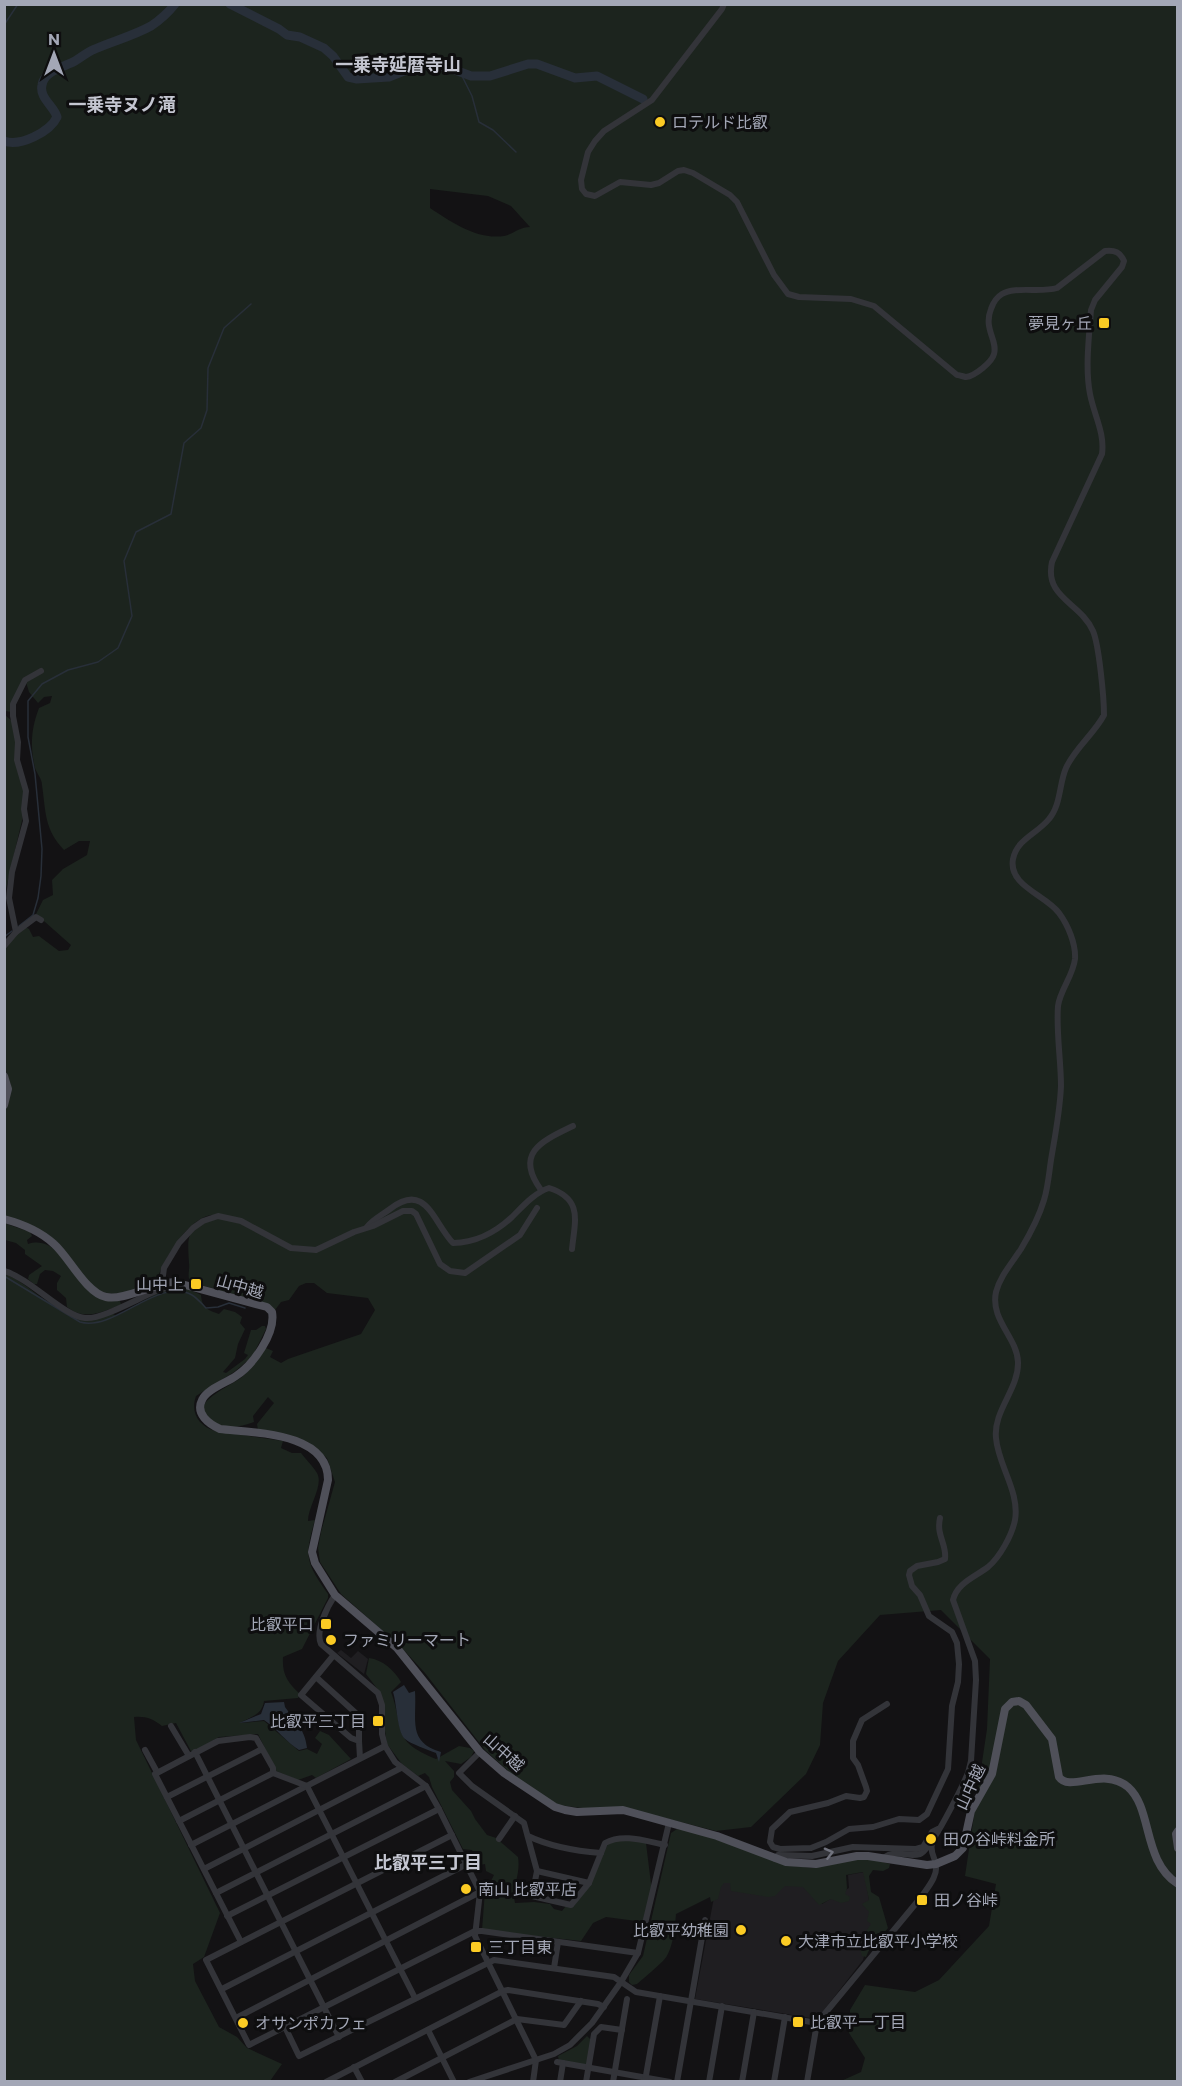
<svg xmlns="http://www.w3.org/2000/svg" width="1182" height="2086" font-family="Commissioner,'Noto Sans JP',sans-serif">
<rect width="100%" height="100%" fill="#131214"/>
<g fill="#1f1e21">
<path d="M341 1650 351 1658 358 1651 368 1659 364 1674 337 1653Z"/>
<path d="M864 1872 873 1922 863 1960 817 2019 695 1999 717 1881 806 1885 822 1904 849 1888 848 1875Z"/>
</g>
<g fill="#1c241e" fill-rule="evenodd">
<path d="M5 5H1177V2081H841L861 2072 865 2058 849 2033 850 2010 865 1985 915 1992 939 1980 989 1926 996 1884 965 1876 987 1729 990 1659 941 1610 880 1615 838 1661 823 1703 820 1745 806 1774 751 1827 716 1831 661 1817 557 1805 515 1777 485 1750 425 1673 401 1647 341 1594 320 1562 318 1548 321 1532 335 1482 327 1458 305 1442 258 1430 257 1424 274 1403 268 1397 253 1416 254 1422C238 1428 228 1429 213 1422 180 1407 231 1386 242 1377 251 1369 259 1358 266 1348L273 1351 270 1357 281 1363 288 1359 361 1334 375 1310 368 1298 327 1293 314 1283H306L299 1286 289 1300 281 1302 275 1310 259 1301 190 1282C187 1275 190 1270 189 1263 187 1231 187 1233 215 1217L211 1215C187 1219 164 1260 156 1281 135 1289 116 1301 94 1288L50 1236 5 1216 4 1114 11 1085 4 1066 5 941 22 925 29 929 33 937 39 936 59 951 68 950 71 945 36 914 43 900 53 895 52 880 63 869 87 855 90 841H79L64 850C44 829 46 812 42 785 42 779 37 774 35 768 30 746 31 729 39 708L50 703 52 696 44 697 38 703 29 692 26 682 12 712 5 711ZM430 189 488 196 511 206 530 227C520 227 513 234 504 236 477 240 451 222 430 208Z"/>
<path d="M5 715 13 722 24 788 23 816 5 893Z"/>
<path d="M4 1223 30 1232 32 1236 27 1240 28 1244C61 1233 77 1287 101 1298 108 1301 113 1301 120 1301L121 1305C102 1312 85 1321 67 1307L66 1298 57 1290V1283L61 1276 53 1271 45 1270 40 1274 37 1284H34L28 1279 29 1275 42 1266 25 1254V1250L16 1243 5 1240Z"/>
<path d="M5 1274C24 1281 33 1294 51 1303 60 1309 68 1312 76 1318L112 1313 116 1316C136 1307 156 1289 178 1288 185 1287 194 1292 201 1295 202 1308 208 1310 219 1314L224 1309 235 1312 242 1317 240 1323 245 1329 238 1344 235 1358 223 1372 226 1373 245 1359 248 1355 244 1353 251 1330H256L262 1326H265L266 1329 252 1357 234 1372 196 1396C190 1413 199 1426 215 1431L283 1441 281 1448 292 1453H301C306 1460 313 1466 317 1473 324 1486 308 1506 308 1521L315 1520C304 1557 306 1563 328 1594V1598L302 1649 283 1657C282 1674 287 1682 300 1694L298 1698 264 1701C262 1715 252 1716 240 1723L264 1721 299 1751 307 1749 317 1754 322 1744 315 1738 320 1731 329 1735 351 1759 316 1778 312 1775 298 1780 276 1771 258 1734 219 1737 192 1753 176 1723 162 1726C153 1719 146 1716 134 1717L136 1740 220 1913 204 1957 193 1964 195 1981 219 2027 237 2037 247 2048 282 2064 270 2081 5 2082Z"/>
<path d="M369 1658C383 1660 394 1670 401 1682L391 1692C405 1730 390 1740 436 1759L459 1746 470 1748 474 1751 471 1757 461 1764 445 1761 454 1771V1777L450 1782 452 1790 471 1811 475 1819 487 1835 496 1838 518 1857C521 1876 511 1887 515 1903L534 1902 550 1904 554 1909 562 1911 566 1906H574L608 1844C620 1837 633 1840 646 1843L652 1892 644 1922 606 1917 593 1923 581 1941 482 1930 485 1891 482 1883 491 1881 494 1875 486 1871 485 1864 470 1867 468 1861 475 1856 472 1850 463 1849 432 1787 429 1777 425 1773 418 1776 402 1764 387 1744 379 1691 366 1674Z"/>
<path d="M677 1829 691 1831 794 1866 812 1868 860 1859 876 1860 890 1864 889 1868 883 1871 873 1870 869 1876 871 1892 879 1897 888 1928C879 1940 871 1943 866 1957L862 1956 860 1949 861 1944 870 1939 871 1936 865 1933 871 1924 867 1921 869 1912 862 1904 869 1900 863 1872 846 1875 847 1888 845 1894 850 1897 849 1901 841 1903 831 1899 819 1905 803 1887 785 1886 775 1896 768 1897 731 1891 730 1883H724L721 1887 718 1899 711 1902 710 1897 676 1914C675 1926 673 1952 663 1961 655 1969 646 1976 637 1984L632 1985 629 1982V1975L643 1956 671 1833Z"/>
<path d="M587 2036 591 2040 587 2065 559 2061 558 2056 577 2046Z"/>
</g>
<g fill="#282f39">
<path d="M404 1685 409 1693 415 1691C417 1720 407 1742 441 1752L439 1762 436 1753C428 1750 411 1744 405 1739 397 1732 397 1704 393 1692Z"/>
<path d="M284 1702 285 1707C295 1721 305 1729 307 1748L299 1750C286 1742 277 1729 264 1720L239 1723 261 1714 265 1703Z"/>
</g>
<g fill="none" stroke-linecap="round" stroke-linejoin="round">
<g stroke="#282f39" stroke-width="1.5">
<path d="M4 25 18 4"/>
<path d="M460 72 472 96 479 122 493 130 516 152"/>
<path d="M19 926 33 915 38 898 41 876 42 849 35 774 28 737V701L42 684 68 670 98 662 118 648 132 616 124 561 136 532 171 514 184 443 201 428 207 410 208 368 224 328 251 304"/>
<path d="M4 937 12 931"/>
<path d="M4 1276 80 1322C115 1332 158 1276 192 1295 197 1298 202 1304 206 1308L218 1307 229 1303 245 1308"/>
</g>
<g stroke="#282f39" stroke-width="9">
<path d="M230 4 279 29 287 35 300 37 324 48 333 56 348 77 357 79 389 77 414 67 425 65 447 67 471 76H490L528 64H537L575 78 597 76 643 99"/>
<path d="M4 141C20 147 50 132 57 117 54 106 39 98 42 85 44 71 64 67 75 61 82 57 87 52 95 49 113 41 133 36 151 26 160 20 168 13 175 4"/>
</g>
<g stroke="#333439" stroke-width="6">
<path d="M724 4 722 9 652 100 604 131 595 141 588 152 581 180 582 189 586 194 595 196 620 182 651 185 659 183 678 171 684 170 693 173 730 195 737 202 774 275 788 294 799 297 851 299 874 306 957 375C959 375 965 377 966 377 975 376 992 362 994 354 998 340 983 329 991 309 993 303 997 297 1002 294 1015 286 1041 293 1057 288L1105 251C1115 250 1120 252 1124 261L1122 267 1095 300 1091 310C1089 337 1085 368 1090 394 1094 415 1105 433 1102 454L1052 562C1044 598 1081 603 1093 631 1099 645 1104 698 1104 715 1094 734 1075 748 1066 768 1059 784 1061 805 1049 819 1037 834 1017 839 1013 859 1008 886 1046 895 1059 913 1068 925 1076 944 1075 959 1073 976 1060 990 1058 1006 1056 1032 1061 1060 1061 1086 1060 1111 1055 1136 1051 1160 1049 1173 1048 1187 1044 1200 1039 1217 1030 1234 1021 1249 1012 1263 1000 1276 996 1292 990 1320 1017 1337 1018 1362 1019 1389 993 1411 996 1438 998 1465 1020 1492 1015 1520 1012 1535 1000 1557 988 1567 975 1577 957 1583 953 1600L975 1661 976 1680 971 1761 968 1773C962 1787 931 1851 920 1854 905 1858 898 1848 883 1858"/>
<path d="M16 932 9 898 12 872 26 821 24 809 26 791 17 760 18 742 13 716V704L25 680 41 671"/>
<path d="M4 946 16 932 36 917 41 920"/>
<path d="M541 1190C514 1153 542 1141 573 1126"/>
<path d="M367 1227C372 1220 382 1215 390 1209 426 1181 433 1222 453 1243 475 1243 496 1232 512 1217 523 1206 534 1193 549 1188 583 1199 575 1220 572 1249"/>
<path d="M4 1271C30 1278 63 1316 85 1318 102 1320 142 1296 159 1290 167 1287 175 1287 182 1285"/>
<path d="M162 1283 164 1268 179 1243 193 1228 203 1221 218 1216 241 1221 291 1248 316 1250 354 1232 373 1226 403 1211H412L416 1214 440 1264 450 1271 465 1273 520 1235 537 1208"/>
<path d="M335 1595C327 1607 315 1631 321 1644L378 1693 382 1705V1734L385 1746 395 1762 426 1786 439 1809 480 1892 475 1936 536 2060 533 2082"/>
<path d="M333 1656 301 1695 351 1738 359 1741 360 1758"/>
<path d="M316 1677 359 1716V1741"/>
<path d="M887 1704 862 1720 853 1741V1758L858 1765 866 1787 867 1791 864 1797 860 1798 846 1796 828 1803 790 1812 772 1829 770 1842 773 1847 780 1849 811 1848 826 1842 849 1829 873 1827 899 1819 919 1820 927 1814 948 1769 952 1706 958 1682 959 1664 957 1643 952 1632 929 1616 920 1595 912 1586 909 1575 910 1571 917 1566 938 1562 945 1559C947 1544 936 1536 940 1518"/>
<path d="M171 1726 189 1756"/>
<path d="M145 1750 157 1772"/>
<path d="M195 1752 339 2037"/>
<path d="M480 1752 459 1773 472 1786 524 1823 537 1871 532 1896 571 1905 589 1883 605 1843C623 1833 645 1841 665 1845"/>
<path d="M167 1797 262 1749"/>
<path d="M179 1821 273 1773"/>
<path d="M452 1835 206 1960 249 2045 475 1931H482L638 1953"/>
<path d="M528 1836C551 1847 575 1851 601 1853"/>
<path d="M499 1839 515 1816"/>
<path d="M191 1845 385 1746"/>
<path d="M775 1859 778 1855 812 1856 853 1847 916 1849 923 1847 932 1832 938 1829"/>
<path d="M204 1869 401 1768"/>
<path d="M537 1871 589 1883"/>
<path d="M216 1893 426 1786"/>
<path d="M227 1916 439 1809"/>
<path d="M241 1942 155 1774 218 1741 250 1737 256 1738 273 1768V1773L307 1786 415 1998"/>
<path d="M554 1968 558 1942"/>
<path d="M222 1989 467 1864"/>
<path d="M236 2018 480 1892"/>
<path d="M285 2027 299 2056 494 1960 614 1977 636 1992 817 2023"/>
<path d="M428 2030 454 2082"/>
<path d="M557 2062 670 2082"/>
<path d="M354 2067 362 2082"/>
<path d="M645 2081 660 1996"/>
<path d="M326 2082 503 1991 508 1990 598 2004 604 2007"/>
<path d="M395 2082 517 2019 564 2025 581 2001"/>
<path d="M469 2082 554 2054 570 2045 592 2023 621 1982 638 1953 669 1823"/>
<path d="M560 2082 563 2063"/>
<path d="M586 2082 594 2034 601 2027 622 2030"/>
<path d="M613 2082 627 1999"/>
<path d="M677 2082 705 1920"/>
<path d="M709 2082 722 2006"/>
<path d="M742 2082 754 2012"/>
<path d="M774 2082 785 2017"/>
<path d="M807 2082 817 2023 922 1896C928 1887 938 1876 936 1864 934 1856 930 1852 932 1844"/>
</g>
<g stroke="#4f5059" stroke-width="8">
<path d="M4 1076 8 1089 4 1105"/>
<path d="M4 1219C23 1224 40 1231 54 1244 69 1257 86 1293 106 1297 122 1301 154 1284 174 1282L267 1307 272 1312C276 1333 253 1365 236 1376 226 1383 207 1389 202 1400 195 1414 209 1424 220 1429 254 1433 328 1432 328 1480L312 1552 315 1563 335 1595 397 1648 480 1752 504 1773 555 1807 565 1810 577 1812 623 1810 717 1836 786 1862 816 1864 857 1856H868L927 1865 936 1864 955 1856 963 1848 971 1811 992 1774 1005 1709 1012 1702 1019 1701 1026 1705 1052 1739 1059 1777C1070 1793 1103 1766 1128 1787 1153 1809 1142 1861 1178 1884"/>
<path d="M1178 1831 1176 1834 1178 1848"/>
</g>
</g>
<defs><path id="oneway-chevron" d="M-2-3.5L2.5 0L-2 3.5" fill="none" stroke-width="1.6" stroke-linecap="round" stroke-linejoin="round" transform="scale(1.5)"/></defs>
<use stroke="#71737e" href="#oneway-chevron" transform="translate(829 1853) rotate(-14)"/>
<g fill="#fbcb24" stroke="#0e0e0f" stroke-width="2">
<circle cx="660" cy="122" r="6"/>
<rect x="1098" y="317" width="12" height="12" rx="3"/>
<rect x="190" y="1278" width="12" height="12" rx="3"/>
<rect x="320" y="1618" width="12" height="12" rx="3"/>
<circle cx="331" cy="1640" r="6"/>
<rect x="372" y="1715" width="12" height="12" rx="3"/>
<circle cx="931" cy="1839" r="6"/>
<circle cx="466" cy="1889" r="6"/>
<rect x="916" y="1894" width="12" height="12" rx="3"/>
<circle cx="741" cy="1930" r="6"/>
<circle cx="786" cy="1941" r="6"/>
<rect x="470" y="1941" width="12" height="12" rx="3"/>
<rect x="792" y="2016" width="12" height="12" rx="3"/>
<circle cx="243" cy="2023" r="6"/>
</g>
<g text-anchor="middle" stroke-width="6" stroke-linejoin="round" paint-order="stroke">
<g font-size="16" fill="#a3a7b6" stroke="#0e0e0f" text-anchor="start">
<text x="672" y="128">ロテルド比叡</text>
<text x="1092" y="329" text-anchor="end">夢見ヶ丘</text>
<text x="184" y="1290" text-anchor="end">山中上</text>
<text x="314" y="1630" text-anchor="end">比叡平口</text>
<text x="343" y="1646">ファミリーマート</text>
<text x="366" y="1727" text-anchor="end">比叡平三丁目</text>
<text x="943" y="1845">田の谷峠料金所</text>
<text x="478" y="1895">南山 比叡平店</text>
<text x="934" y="1906">田ノ谷峠</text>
<text x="729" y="1936" text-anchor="end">比叡平幼稚園</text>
<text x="798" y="1947">大津市立比叡平小学校</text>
<text x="488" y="1953">三丁目東</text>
<text x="810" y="2028">比叡平一丁目</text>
<text x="255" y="2029">オサンポカフェ</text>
</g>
<g font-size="16" fill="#a3a7b6" stroke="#0e0e0f">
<text transform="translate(240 1286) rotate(16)" y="6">山中越</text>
<text transform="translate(504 1752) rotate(42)" y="6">山中越</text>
<text transform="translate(970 1787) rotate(-65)" y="6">山中越</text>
</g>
<g font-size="18" font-weight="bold" fill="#c4c6d1" stroke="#0e0e0f">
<text x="398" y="71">一乗寺延暦寺山</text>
<text x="122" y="111">一乗寺ヌノ滝</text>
<text x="428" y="1869">比叡平三丁目</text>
</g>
</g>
<rect width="1182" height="2086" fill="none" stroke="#a3a7b6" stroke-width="12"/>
<g transform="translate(54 54)" stroke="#0e0e0f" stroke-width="4.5" paint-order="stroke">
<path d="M0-4.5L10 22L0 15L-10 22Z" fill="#a3a7b6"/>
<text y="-9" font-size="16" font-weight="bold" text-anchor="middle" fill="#a3a7b6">N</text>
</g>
</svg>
